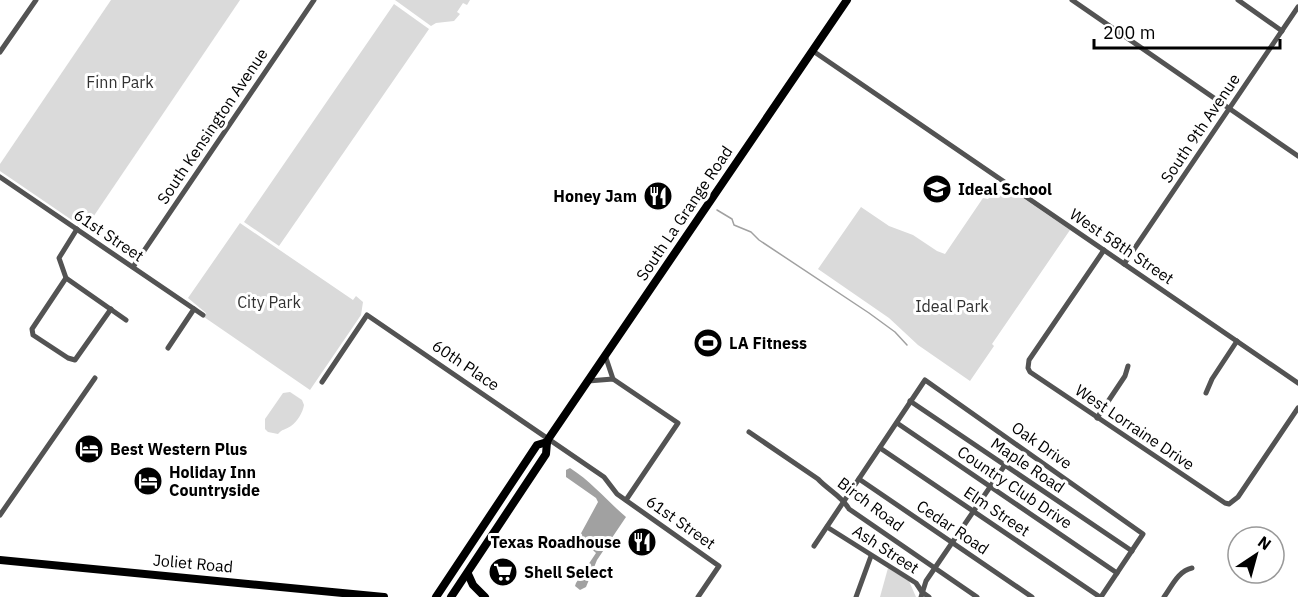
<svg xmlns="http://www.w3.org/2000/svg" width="1298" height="597" font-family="'IBM Plex Sans',sans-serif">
<rect width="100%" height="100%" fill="#fff"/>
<g fill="#dadada">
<path d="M111 0H240L85 229 0 171V164Z"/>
<path d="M395 0H470L467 5 463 3 457 12 460 14 454 21 436 23 431 26Z"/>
<path d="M394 4 429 29 279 246 244 222Z"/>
<path d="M1001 183 1070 230 992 344 994 346 970 381 918 345 889 318 818 269 861 207 889 226 913 235 937 251 945 254 983 198 988 199Z"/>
<path d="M240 223 353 300 356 296 363 302 361 315 310 390 204 317 206 313 188 298Z"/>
<path d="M290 392 302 400 304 405C303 412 297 422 291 426 285 430 282 429 278 434L268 432 265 429V419L283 393Z"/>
<path d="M888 568 909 581 916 597H880Z"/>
</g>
<path fill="#a1a1a1" d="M570 468C592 482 607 501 626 517L597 560 586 587 580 590 575 586 576 583 596 553 579 537 598 502 596 498 566 477V470Z"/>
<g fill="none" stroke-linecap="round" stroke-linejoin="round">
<path stroke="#a1a1a1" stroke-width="1.5" d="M717 210 732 219 734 225 751 232 759 240 869 313 895 332 907 345"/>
<g stroke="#535353" stroke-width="5">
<path d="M1072 0 1298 156"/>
<path d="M1238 0 1282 31"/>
<path d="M813 51 1298 383"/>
<path d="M0 52 36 0"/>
<path d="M0 177 203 315"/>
<path d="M77 229 59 258 66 278 126 320"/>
<path d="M1104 250 1029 360 1028 368 1030 372 1225 503 1229 504 1238 497 1298 408"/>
<path d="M1124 264 1298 7"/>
<path d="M133 267 314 0"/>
<path d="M66 278 32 329 33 335 68 358 75 360 111 309"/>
<path d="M168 348 194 309"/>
<path d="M605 355 613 379"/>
<path d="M588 381 613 379 678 423 626 500"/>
<path d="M322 382 367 315 604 477 617 494 719 566 698 597"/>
<path d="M1206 393 1212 379 1237 341"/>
<path d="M910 401 1132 551"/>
<path d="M1097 418 1125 376 1128 366"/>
<path d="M897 423 1117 573"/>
<path d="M749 432 818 479C828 490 842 496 849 509L977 597"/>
<path d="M880 448 1100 597"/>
<path d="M859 479 1032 597"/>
<path d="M0 515 95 378"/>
<path d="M827 527 916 583 922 592 929 597"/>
<path d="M814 546 925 380 1143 534 1101 597"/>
<path d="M856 597 871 556"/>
<path d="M921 597 926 581 1005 465"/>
<path d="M1164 597C1172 586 1178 571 1192 568"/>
</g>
<g stroke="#000" stroke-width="8">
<path d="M0 560 384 597"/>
<path d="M468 574 473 585 485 597"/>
<path d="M436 597 537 445 547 442"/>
<path d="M451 597 546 454 547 442 549 438 847 0"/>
</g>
</g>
<defs>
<g id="school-disc" transform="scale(1.5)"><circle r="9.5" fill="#000" stroke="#fff"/><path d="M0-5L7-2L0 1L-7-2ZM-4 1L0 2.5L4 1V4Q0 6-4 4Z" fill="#fff"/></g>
<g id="restaurant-disc" transform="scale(1.5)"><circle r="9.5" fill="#000" stroke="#fff"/><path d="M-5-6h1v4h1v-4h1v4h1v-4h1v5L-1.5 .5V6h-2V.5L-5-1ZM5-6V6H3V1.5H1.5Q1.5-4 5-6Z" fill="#fff"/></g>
<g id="stadium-disc" transform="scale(1.5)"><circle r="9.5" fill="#000" stroke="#fff"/><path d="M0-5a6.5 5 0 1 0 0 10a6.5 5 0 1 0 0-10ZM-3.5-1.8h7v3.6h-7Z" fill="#fff"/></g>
<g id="hotel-disc" transform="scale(1.5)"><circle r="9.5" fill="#000" stroke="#fff"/><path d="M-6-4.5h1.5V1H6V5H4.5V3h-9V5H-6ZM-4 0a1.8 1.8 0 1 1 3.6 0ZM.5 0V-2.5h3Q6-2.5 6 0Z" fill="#fff"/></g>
<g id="supermarket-disc" transform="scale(1.5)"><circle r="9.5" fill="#000" stroke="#fff"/><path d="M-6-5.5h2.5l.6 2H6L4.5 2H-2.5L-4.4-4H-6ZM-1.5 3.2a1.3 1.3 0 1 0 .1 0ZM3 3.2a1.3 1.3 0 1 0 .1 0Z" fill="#fff"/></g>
</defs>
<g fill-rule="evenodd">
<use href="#school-disc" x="937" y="189"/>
<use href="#restaurant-disc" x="658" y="196"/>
<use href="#stadium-disc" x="708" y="343"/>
<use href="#hotel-disc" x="89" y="449"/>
<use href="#hotel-disc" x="148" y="481"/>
<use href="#restaurant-disc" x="642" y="542"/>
<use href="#supermarket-disc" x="503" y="572"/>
</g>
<g text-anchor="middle" stroke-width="6" stroke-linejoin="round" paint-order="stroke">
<g font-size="16" fill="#313131" stroke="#fff">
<text x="120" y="88">Finn Park</text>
<text x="269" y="308">City Park</text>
<text x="952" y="312">Ideal Park</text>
</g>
<g font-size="16" fill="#000" stroke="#fff">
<text transform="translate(212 126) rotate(-56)" y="6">South Kensington Avenue</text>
<text transform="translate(1200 128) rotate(-56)" y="6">South 9th Avenue</text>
<text transform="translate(684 213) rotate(-56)" y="6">South La Grange Road</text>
<text transform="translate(109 235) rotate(34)" y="6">61st Street</text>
<text transform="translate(1122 246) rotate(34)" y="6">West 58th Street</text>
<text transform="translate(466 365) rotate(34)" y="6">60th Place</text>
<text transform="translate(1135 427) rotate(34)" y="6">West Lorraine Drive</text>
<text transform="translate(1042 445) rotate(35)" y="6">Oak Drive</text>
<text transform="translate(1028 465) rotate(34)" y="6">Maple Road</text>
<text transform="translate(1015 487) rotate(34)" y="6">Country Club Drive</text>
<text transform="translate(871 504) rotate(37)" y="6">Birch Road</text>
<text transform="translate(997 511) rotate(34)" y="6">Elm Street</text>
<text transform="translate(681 522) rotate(35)" y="6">61st Street</text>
<text transform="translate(953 527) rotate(34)" y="6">Cedar Road</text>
<text transform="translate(886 549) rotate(33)" y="6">Ash Street</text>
<text transform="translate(193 563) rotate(5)" y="6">Joliet Road</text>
</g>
<g font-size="16" font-weight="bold" fill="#000" stroke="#fff" text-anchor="start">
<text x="958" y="195">Ideal School</text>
<text x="637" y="202" text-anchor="end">Honey Jam</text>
<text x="729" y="349">LA Fitness</text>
<text x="110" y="455">Best Western Plus</text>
<text x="169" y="478">Holiday Inn<tspan x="169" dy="18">Countryside</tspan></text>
<text x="621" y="548" text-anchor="end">Texas Roadhouse</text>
<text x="524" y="578">Shell Select</text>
</g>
</g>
<g transform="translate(1256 555) rotate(36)"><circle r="28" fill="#ffffff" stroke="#999999" stroke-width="1.5"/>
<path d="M0-4.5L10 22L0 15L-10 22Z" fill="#000000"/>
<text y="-9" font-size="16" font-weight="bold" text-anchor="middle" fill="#000000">N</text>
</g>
<path d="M1094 39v9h186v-9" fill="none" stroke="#000000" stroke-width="3"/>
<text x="1103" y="39" font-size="18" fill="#000000" stroke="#ffffff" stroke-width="4.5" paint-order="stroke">200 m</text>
</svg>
